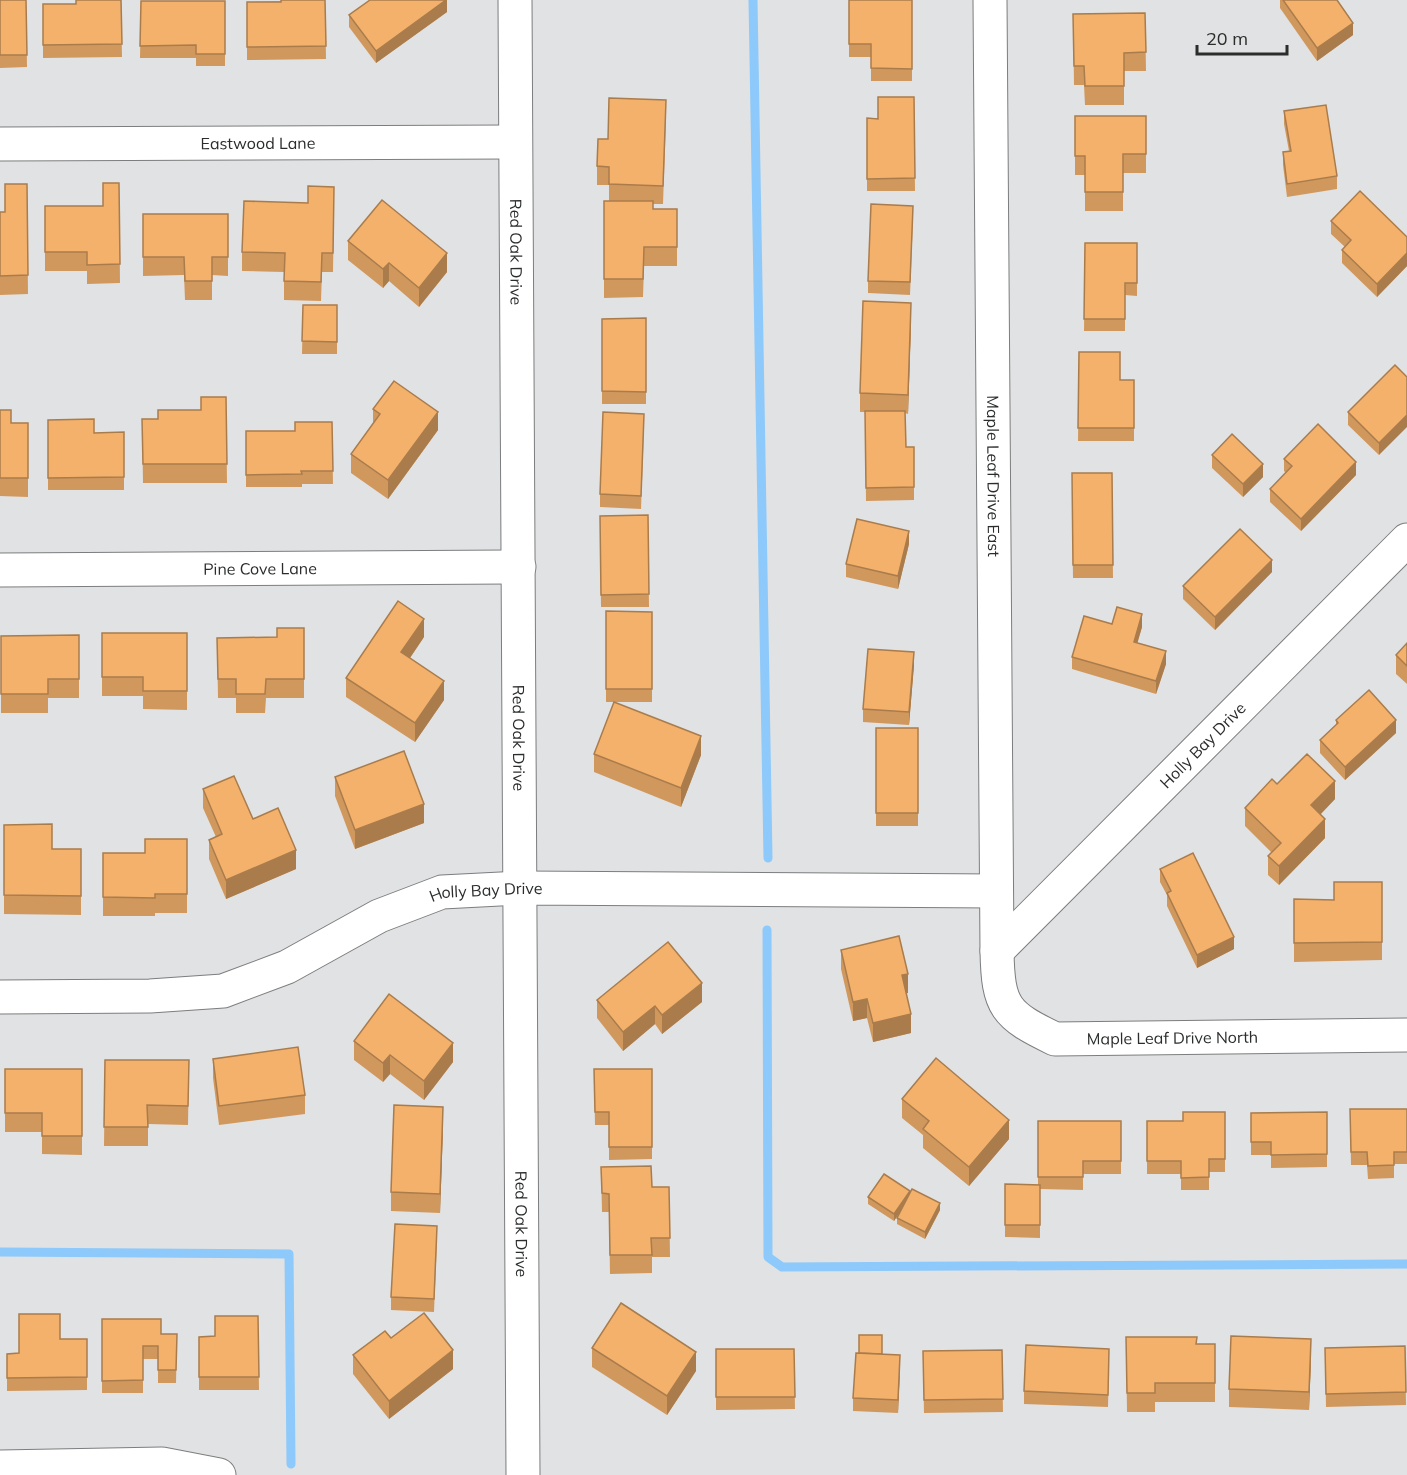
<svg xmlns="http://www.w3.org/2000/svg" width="1407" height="1475" font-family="Mulish,sans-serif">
<rect width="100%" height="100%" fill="#e1e2e3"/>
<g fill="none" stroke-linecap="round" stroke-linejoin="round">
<g stroke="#8dc9fa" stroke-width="9">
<path d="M753 0 768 858"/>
<path d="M767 930 768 1257 782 1267 1407 1264"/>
<path d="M0 1252 289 1254 291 1464"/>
</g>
<g stroke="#7c7d7e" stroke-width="35">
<g id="minor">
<path id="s1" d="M515 0 523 1475"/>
<path id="s2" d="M990 0 997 951C998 1007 1005 1015 1055 1039L1407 1035"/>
<path id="s3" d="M0 144 515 142"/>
<path id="s4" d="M0 570 519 567"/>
<path id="s5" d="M997 951 1407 540"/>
<path id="s6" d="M0 997 150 996 223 991 287 967 379 916 442 892 521 888 996 891"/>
<path d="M0 1467 162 1464 219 1475"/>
</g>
</g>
<use href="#minor" stroke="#fff" stroke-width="33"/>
</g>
<g fill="#d1985d">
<path d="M0 0H26L27 67 0 68Z"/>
<path d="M121 0 122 57 43 58V4H76Z"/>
<path d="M325 0 326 59 247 60V2Z"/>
<path d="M447 0V12L376 63 349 27V15Z"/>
<path d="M849 0H912V81H871V57H849Z"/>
<path d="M1280 0H1337L1353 35 1317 61 1280 8Z"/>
<path d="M141 1H225V66H196V58H140Z"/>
<path d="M1145 13 1146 71H1124V105H1085L1084 85H1074L1073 14Z"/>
<path d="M914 97 915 191H867V118L878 119Z"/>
<path d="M1284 111 1337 176V189L1287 197 1283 165V152L1289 151 1284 124Z"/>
<path d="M1075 116H1146V173H1123V211H1085V175H1075Z"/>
<path d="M666 119 663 204H653V209H677V266H644L643 297 604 298V201H609V185H597V166L608 139Z"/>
<path d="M119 183 120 283 87 284V271H45V206H103Z"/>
<path d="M27 184 28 294 0 295V212H5Z"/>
<path d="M334 206 333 272H322L321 301 284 300V272L242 271V252Z"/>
<path d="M143 214H228V276L212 275V300H185L184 275 143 276Z"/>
<path d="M913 218 910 295 868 293V281Z"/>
<path d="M1331 221 1407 237V266L1377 297 1342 263V250L1345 247 1331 234Z"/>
<path d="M348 241 447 272 419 307 389 281 383 288 348 260Z"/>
<path d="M1085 243H1137V296L1125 295V331H1084Z"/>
<path d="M303 305H337V354H302Z"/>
<path d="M646 318V404H602V319Z"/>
<path d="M911 322 908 414 905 413 906 447H914V500L866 501 865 412H860V393Z"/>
<path d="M1079 352 1120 380H1134V441H1078Z"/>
<path d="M1407 377 1379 455 1348 425V412Z"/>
<path d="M226 397 227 483H143L142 419H158L201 410Z"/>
<path d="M373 409 438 430 388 499 351 473V454L373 423Z"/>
<path d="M0 410 11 423H28V497L0 496Z"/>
<path d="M48 420 94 433 124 432V490H48Z"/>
<path d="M332 422 333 484H302V487H246V431H295Z"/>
<path d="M644 427 641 509 600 507V494Z"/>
<path d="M1212 455 1263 477 1243 497 1212 468Z"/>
<path d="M1284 459 1356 475 1301 531 1270 502V489L1286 473 1284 471Z"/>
<path d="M1072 473H1112L1113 578H1073Z"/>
<path d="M648 515 649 607H601L600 516Z"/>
<path d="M909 544 898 589 846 577V564Z"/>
<path d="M1272 572 1215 630 1183 599V586Z"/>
<path d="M606 611 652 612V702H606Z"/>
<path d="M1112 624 1142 627 1137 643 1166 664 1156 694 1072 669V657Z"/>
<path d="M304 628V698H266L265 713H236V698H218L217 638 277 637Z"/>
<path d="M102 633H187V710L143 709V696H102Z"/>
<path d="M79 635V698H48V713H1V636Z"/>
<path d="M424 637 410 658 444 700 415 742 346 697V678Z"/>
<path d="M1407 643V684L1396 674V655Z"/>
<path d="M914 665 909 725 863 722V709Z"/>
<path d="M1336 720 1396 733 1345 780 1320 753V740L1336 725Z"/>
<rect x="876" y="728" width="42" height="98"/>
<path d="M594 754 701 755 681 807 594 772Z"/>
<path d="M335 777 424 823 355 849 335 796Z"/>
<path d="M1277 784 1335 799 1320 815 1325 838 1279 885 1268 875V856L1272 853 1245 826V808Z"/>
<path d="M203 789 253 819 296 869 226 899 209 859V840L216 837 203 808Z"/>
<path d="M4 825 52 849H81V915L4 914Z"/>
<path d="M187 839V913H155V916H103V853H145Z"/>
<path d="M1160 869 1234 949 1197 968 1167 906V895L1160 882Z"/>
<path d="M1382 882V960L1294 962V899L1334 900Z"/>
<path d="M841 950 908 993H906L911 1033 873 1042 867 1018 853 1021 841 969Z"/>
<path d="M597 1000 702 1002 662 1034 655 1024 623 1051 597 1018Z"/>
<path d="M354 1041 453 1062 424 1100 390 1074 383 1082 354 1060Z"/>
<path d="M213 1059 305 1095V1114L219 1125 213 1078Z"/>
<path d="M105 1060H189L188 1125 148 1124V1146H104Z"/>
<path d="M5 1069H82V1155L42 1154V1132H5Z"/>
<path d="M594 1069H652V1159L609 1160V1125H595Z"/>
<path d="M902 1099 1009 1139 969 1186 923 1148V1135L902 1118Z"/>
<path d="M1350 1109H1407V1164H1394V1178L1368 1179 1367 1165H1351Z"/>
<path d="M1225 1112V1172H1209V1190H1181V1174H1147V1121H1183Z"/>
<path d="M1327 1112V1167L1271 1168V1155H1251V1113Z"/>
<path d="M1038 1121H1121V1174H1083V1190L1040 1189V1238L1005 1237V1184L1038 1185Z"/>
<path d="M443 1126 440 1213 391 1211V1192Z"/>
<path d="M601 1167 652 1187H669L670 1257H652V1273L610 1274 609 1212H602Z"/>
<path d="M910 1193 940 1210 925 1239 897 1224V1218L901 1210 894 1221 868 1204V1197Z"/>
<path d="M437 1239 434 1312 391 1310V1297Z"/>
<path d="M258 1316 259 1390H199V1337L215 1336Z"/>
<path d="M102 1319 161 1334H177L176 1383H158V1359H143V1393H102Z"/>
<path d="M1126 1337 1197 1344H1215V1402H1155V1412H1127Z"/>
<path d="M391 1338 453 1369 389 1419 353 1374V1355Z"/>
<path d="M60 1339H87V1390L7 1391V1354L19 1353Z"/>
<path d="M1405 1346 1406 1405 1326 1407 1325 1348Z"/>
<path d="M592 1348 696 1371 667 1415 592 1367Z"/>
<path d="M716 1349H794L795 1409 716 1410Z"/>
<path d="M1002 1350 1003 1412 924 1413 923 1351Z"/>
<path d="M882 1354 900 1368 898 1413 853 1411V1398Z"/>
<path d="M1311 1358 1309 1410 1229 1407V1389Z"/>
<path d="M1109 1362 1108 1407 1024 1404V1391Z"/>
</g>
<g fill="#aa7c4c">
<path d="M446 0H447V12L376 63V51Z"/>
<path d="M1353 23V35L1317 61V48Z"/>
<path d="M447 253V272L419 307V288Z"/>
<path d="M1407 253V266L1377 297V284Z"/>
<path d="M389 263V281L383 288V269Z"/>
<path d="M911 303V322L908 414V395Z"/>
<path d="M438 412V430L388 499V480Z"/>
<path d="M1407 415V427L1379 455V443Z"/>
<path d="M1356 462V475L1301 531V519Z"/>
<path d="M1263 464V477L1243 497V484Z"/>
<path d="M909 531V544L898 589V576Z"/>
<path d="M1272 560V572L1215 630V617Z"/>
<path d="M1142 614V627L1134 655V642Z"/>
<path d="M424 619V637L401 671V652Z"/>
<path d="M1166 651V664L1156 694V681Z"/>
<path d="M914 652V665L909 725V712Z"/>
<path d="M444 681V700L415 742V723Z"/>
<path d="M1396 720V733L1345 780V767Z"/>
<path d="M701 736V755L681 807V788Z"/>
<path d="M1335 781V799L1311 824V805Z"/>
<path d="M424 804V823L355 849V830Z"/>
<path d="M1325 819V838L1279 885V866Z"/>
<path d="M296 850V869L226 899V880Z"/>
<path d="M1234 937V949L1197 968V955Z"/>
<path d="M908 974V993L902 994V975Z"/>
<path d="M702 983V1002L662 1034V1015Z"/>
<path d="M867 999V1018L853 1021V1002Z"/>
<path d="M655 1006V1024L623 1051V1032Z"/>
<path d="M911 1014V1033L873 1042V1023Z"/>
<path d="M453 1043V1062L424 1100V1081Z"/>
<path d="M390 1055V1074L383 1082V1063Z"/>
<path d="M443 1107V1126L440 1213V1194Z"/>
<path d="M1009 1120V1139L969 1186V1167Z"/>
<path d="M910 1191V1197L894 1221V1214Z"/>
<path d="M940 1203V1210L925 1239V1232Z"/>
<path d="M1311 1339V1358L1309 1410V1392Z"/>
<path d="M453 1350V1369L389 1419V1401Z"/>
<path d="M696 1352V1371L667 1415V1396Z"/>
<path d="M900 1355V1368L898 1413V1400Z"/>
</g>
<g fill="#f3b16c" stroke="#aa7c4c" stroke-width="1.5">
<path d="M0 0H26L27 55H0Z"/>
<path d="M76 0H121L122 44 43 45V4H76Z"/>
<path d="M281 0H325L326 46 247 47V2H281Z"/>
<path d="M370 0H446L376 51 349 15Z"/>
<path d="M849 0H912V69L871 68V44H849Z"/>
<path d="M1283 0H1337L1353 23 1317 48Z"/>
<path d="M141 1H225V54H196V45L140 46Z"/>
<path d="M1145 13 1146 52 1124 53V86H1085L1084 66H1074L1073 14Z"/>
<path d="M878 97H914L915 178 867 179V118L878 119Z"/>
<path d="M609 98 666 100 663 186 609 184V167L597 166 598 139H608Z"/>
<path d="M1326 105 1337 176 1287 184 1283 152 1291 151 1284 111Z"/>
<path d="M1075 116H1146V154H1123V192H1085V156H1075Z"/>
<path d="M103 183H119L120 264 87 265V252H45V206H103Z"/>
<path d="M5 184H27L28 275 0 276V212H5Z"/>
<path d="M308 186 334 187 333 253H322L321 282 284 281 285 253 242 252 244 201 308 203Z"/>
<path d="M1360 191 1407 237V253L1377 284 1342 250 1351 240 1331 221Z"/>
<path d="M382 200 447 253 419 288 389 263 383 269 348 241Z"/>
<path d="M604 201H653V209H677V247H644L643 279H604Z"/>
<path d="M871 204 913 206 910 282 868 281Z"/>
<path d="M143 214H228V257H212V281H185L184 257H143Z"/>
<path d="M1085 243H1137V283H1125V319H1084Z"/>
<path d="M863 301 911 303 908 395 860 393Z"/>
<path d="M303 305H337V342L302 341Z"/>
<path d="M646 318V392L602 391V319Z"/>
<path d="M1079 352H1120V380H1134V428H1078Z"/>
<path d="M1395 365 1407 377V415L1379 443 1348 412Z"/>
<path d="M394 381 438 412 388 480 351 454 380 414 373 409Z"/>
<path d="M201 397H226L227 464H143L142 419H158V410H201Z"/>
<path d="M0 410H11V423H28V478H0Z"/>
<path d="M865 411H905L906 447H914V487L866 488Z"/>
<path d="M603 412 644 414 641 496 600 494Z"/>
<path d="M94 419V433L124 432V477L48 478V420Z"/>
<path d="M295 422H332L333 471H301L302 474 246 475V431H295Z"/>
<path d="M1318 424 1356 462 1301 519 1270 489 1292 466 1284 459Z"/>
<path d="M1232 434 1263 464 1243 484 1212 455Z"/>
<path d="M1072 473H1112L1113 565H1073Z"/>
<path d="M648 515 649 594 601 595 600 516Z"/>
<path d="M857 519 909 531 898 576 846 564Z"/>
<path d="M1240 529 1272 560 1215 617 1183 586Z"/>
<path d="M398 601 424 619 401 652 444 681 415 723 346 678Z"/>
<path d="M1117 607 1142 614 1134 642 1166 651 1156 681 1072 657 1084 616 1112 624Z"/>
<path d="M606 611 652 612V689H606Z"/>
<path d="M277 628H304V679H266L265 694H236V679H218L217 638 277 637Z"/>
<path d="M102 633H187V691H143V677H102Z"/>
<path d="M79 635V679H48V694H1V636Z"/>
<path d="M1407 643V666L1396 655Z"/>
<path d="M868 649 914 652 909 712 863 709Z"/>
<path d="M1369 690 1396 720 1345 767 1320 740 1338 723 1336 720Z"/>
<path d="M614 702 701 736 681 788 594 754Z"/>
<rect x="876" y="728" width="42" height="85"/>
<path d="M404 751 424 804 355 830 335 777Z"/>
<path d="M1307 754 1335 781 1311 805 1325 819 1279 866 1268 856 1281 843 1245 808 1272 779 1277 784Z"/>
<path d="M234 776 253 819 278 808 296 850 226 880 209 840 222 834 203 789Z"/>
<path d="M52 824V849H81V896L4 895V825Z"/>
<path d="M145 839H187V894H155V898L103 897V853H145Z"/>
<path d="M1193 853 1234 937 1197 955 1167 893 1171 891 1160 869Z"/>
<path d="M1334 882H1382V942L1294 943V899L1334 900Z"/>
<path d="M899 936 908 974 902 975 911 1014 873 1023 867 999 853 1002 841 950Z"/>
<path d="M668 942 702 983 662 1015 655 1006 623 1032 597 1000Z"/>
<path d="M389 994 453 1043 424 1081 390 1055 383 1063 354 1041Z"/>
<path d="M298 1047 305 1095 219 1106 213 1059Z"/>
<path d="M936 1058 1009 1120 969 1167 923 1129 929 1121 902 1099Z"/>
<path d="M105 1060H189L188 1106 147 1105 148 1127H104Z"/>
<path d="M5 1069H82V1136H42V1113H5Z"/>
<path d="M594 1069H652V1147H609V1112H595Z"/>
<path d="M394 1105 443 1107 440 1194 391 1192Z"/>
<path d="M1350 1109H1407V1152H1394V1165L1368 1166 1367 1152H1351Z"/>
<path d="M1183 1112H1225V1159H1209V1177L1181 1178V1161H1147V1121H1183Z"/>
<path d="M1327 1112V1154L1271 1155V1142H1251V1113Z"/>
<path d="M1038 1121H1121V1161H1083V1177H1038Z"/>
<path d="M651 1166 652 1187H669L670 1238H651L652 1255H610L609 1194 602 1193 601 1167Z"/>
<path d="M884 1174 910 1191 894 1214 868 1197Z"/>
<path d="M1005 1184 1040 1185V1225H1005Z"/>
<path d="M912 1189 940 1203 925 1232 897 1218Z"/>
<path d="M395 1224 437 1226 434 1299 391 1297Z"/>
<path d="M621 1303 696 1352 667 1396 592 1348Z"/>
<path d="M424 1313 453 1350 389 1401 353 1355 385 1331 391 1338Z"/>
<path d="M19 1314H60V1339H87V1377L7 1378V1354L19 1353Z"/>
<path d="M215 1316H258L259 1377H199V1337L215 1336Z"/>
<path d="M102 1319H161V1334H177L176 1370H158V1346H143V1380L102 1381Z"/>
<path d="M859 1335H882V1354L859 1353Z"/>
<path d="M1231 1336 1311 1339 1309 1392 1229 1389Z"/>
<path d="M1126 1337H1197L1196 1344H1215V1383H1155V1393H1127Z"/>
<path d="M1026 1345 1109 1349 1108 1395 1024 1391Z"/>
<path d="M1405 1346 1406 1392 1326 1394 1325 1348Z"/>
<path d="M716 1349H794L795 1397H716Z"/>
<path d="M1002 1350 1003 1399 924 1400 923 1351Z"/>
<path d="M856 1353 900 1355 898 1400 853 1398Z"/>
</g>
<g text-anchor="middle" stroke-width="6" stroke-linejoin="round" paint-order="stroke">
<g font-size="16" fill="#2b2c2c" stroke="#e1e2e3">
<text dy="6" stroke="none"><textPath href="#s3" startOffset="258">Eastwood Lane</textPath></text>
<text dy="6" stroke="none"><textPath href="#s1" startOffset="252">Red Oak Drive</textPath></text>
<text dy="6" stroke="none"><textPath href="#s2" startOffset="476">Maple Leaf Drive East</textPath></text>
<text dy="6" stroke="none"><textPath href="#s4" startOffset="260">Pine Cove Lane</textPath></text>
<text dy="6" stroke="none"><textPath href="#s1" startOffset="738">Red Oak Drive</textPath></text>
<text dy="6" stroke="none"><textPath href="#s5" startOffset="291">Holly Bay Drive</textPath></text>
<text dy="6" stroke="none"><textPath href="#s6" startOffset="508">Holly Bay Drive</textPath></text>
<text dy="6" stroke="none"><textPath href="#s2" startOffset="1184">Maple Leaf Drive North</textPath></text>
<text dy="6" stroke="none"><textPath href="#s1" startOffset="1224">Red Oak Drive</textPath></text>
</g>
</g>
<path d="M1197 45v9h90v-9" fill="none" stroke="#2b2c2c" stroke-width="3"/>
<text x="1206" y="45" font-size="18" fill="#2b2c2c" stroke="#e1e2e3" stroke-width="4.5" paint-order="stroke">20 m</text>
</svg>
